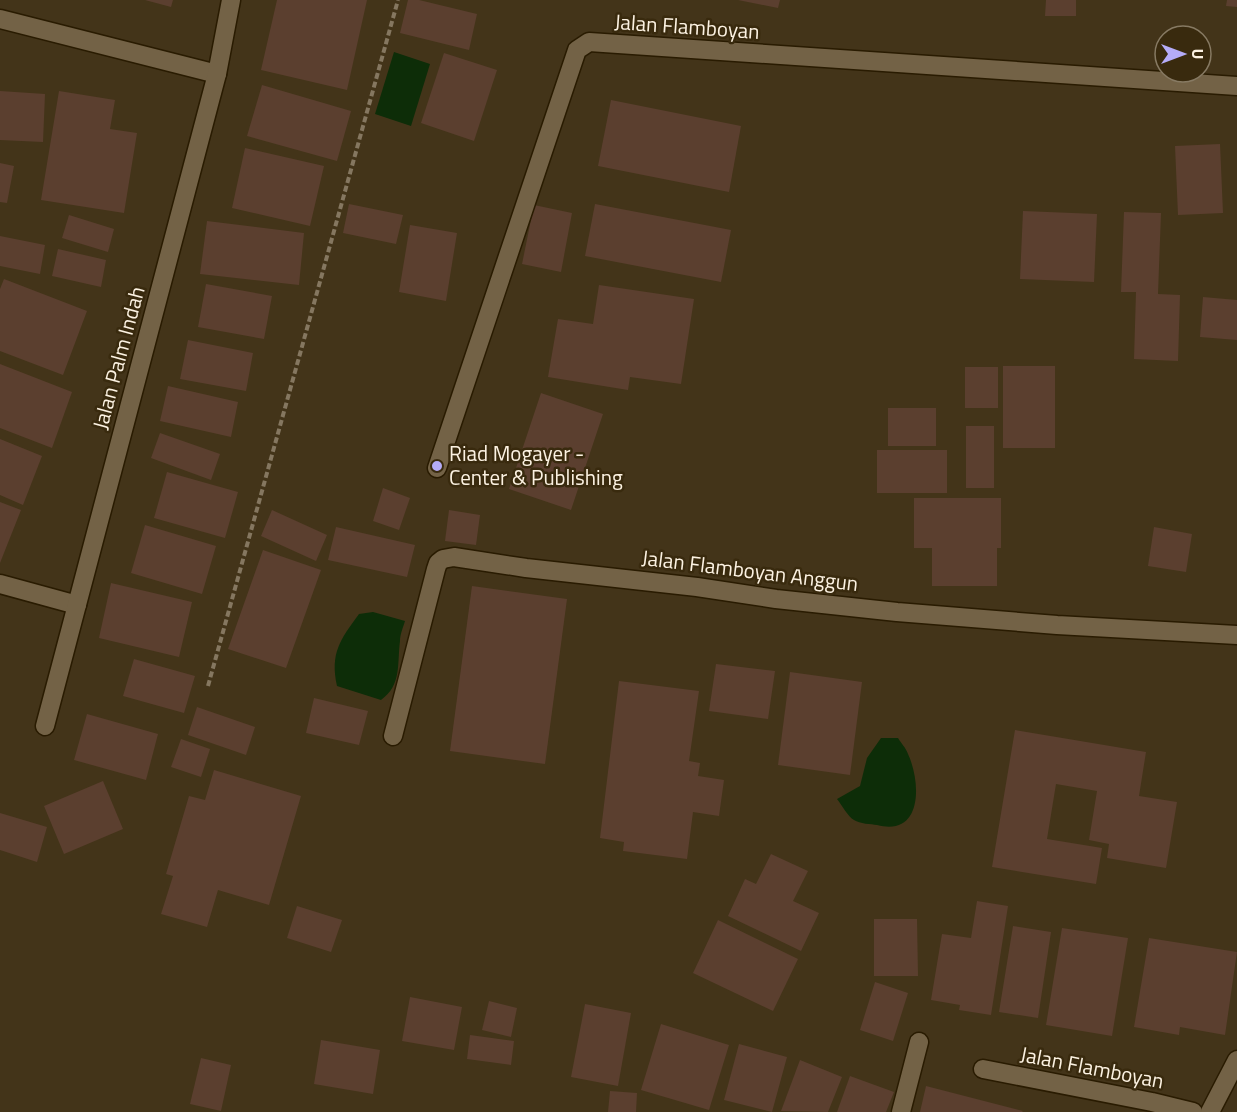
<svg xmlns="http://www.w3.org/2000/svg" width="1237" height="1112" font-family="'Titillium Web',sans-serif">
<rect width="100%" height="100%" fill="#433419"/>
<g fill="#0d2d08">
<path d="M394 52 430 64 411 126 375 114Z"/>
<path d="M373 612 405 621C403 628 400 634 400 641 397 664 402 685 381 700L337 686C330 653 340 640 359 614Z"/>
<path d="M881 738H898C901 743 906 748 908 754 921 782 923 837 877 825 871 824 860 824 854 820 848 817 842 805 837 799L860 786 867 758Z"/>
</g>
<g fill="#5b3f2f">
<path d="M145 0H173L171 7Z"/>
<path d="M277 0H367L347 90 261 70Z"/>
<path d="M408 0H419L477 14 469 50 400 33Z"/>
<path d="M738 0H780L778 8Z"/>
<path d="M1046 0H1076V16H1045Z"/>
<path d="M1227 0H1237V7L1226 6Z"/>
<path d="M444 53 497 70 474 141 421 123Z"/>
<path d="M262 85 351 111 337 161 247 136Z"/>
<path d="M0 91 45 94 43 142 0 140Z"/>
<path d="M59 91 115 100 110 129 137 133 124 213 41 200Z"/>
<path d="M611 100 741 126 729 192 598 166Z"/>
<path d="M1220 144 1223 213 1178 215 1175 146Z"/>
<path d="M245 148 324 166 310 226 232 208Z"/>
<path d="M0 163 14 166 7 203 0 202Z"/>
<path d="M349 204 403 215 396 244 343 233Z"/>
<path d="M595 204 731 230 721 282 585 256Z"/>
<path d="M534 205 572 213 561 272 522 264Z"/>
<path d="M1023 211 1097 214 1094 282 1020 279Z"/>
<path d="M1124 212 1161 213 1158 294 1180 295 1178 361 1134 359 1136 292H1121Z"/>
<path d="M69 215 114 229 108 252 62 238Z"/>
<path d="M207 221 304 233 299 285 200 274Z"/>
<path d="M410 225 457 233 446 301 399 292Z"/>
<path d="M0 236 45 245 40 274 0 266Z"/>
<path d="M58 249 106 260 101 287 52 276Z"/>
<path d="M4 279 87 311 63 375 0 351V289Z"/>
<path d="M206 284 272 296 264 339 198 327Z"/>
<path d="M599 285 694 299 681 384 630 377 628 390 548 377 558 319 593 324Z"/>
<path d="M1203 297 1237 300V340L1200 337Z"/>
<path d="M188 340 253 353 246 391 180 379Z"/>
<path d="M0 364 72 392 52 448 0 428Z"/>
<rect x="1003" y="366" width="52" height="82"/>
<rect x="965" y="367" width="33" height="41"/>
<path d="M168 386 238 402 231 437 160 421Z"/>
<path d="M541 393 603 414 571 510 509 489Z"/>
<rect x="888" y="408" width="48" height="38"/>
<rect x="966" y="426" width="28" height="62"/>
<path d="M160 433 220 454 211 480 151 458Z"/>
<path d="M0 439 42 456 23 505 0 495Z"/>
<rect x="877" y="450" width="70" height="43"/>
<path d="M167 472 238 492 225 538 154 518Z"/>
<path d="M383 488 410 498 399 530 373 521Z"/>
<path d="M914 498H1001V548H997V586H932V548H914Z"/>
<path d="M0 502 21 510 0 563Z"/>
<path d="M272 510 327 535 316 561 261 536Z"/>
<path d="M449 510 480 515 476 545 445 541Z"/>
<path d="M145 525 216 546 202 594 131 573Z"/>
<path d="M336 527 415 545 407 577 328 560Z"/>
<path d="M1154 527 1192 534 1186 572 1148 566Z"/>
<path d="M263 550 321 570 286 668 228 649Z"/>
<path d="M111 583 192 602 179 657 99 638Z"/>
<path d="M472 586 567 599 545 764 450 751Z"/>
<path d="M134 659 195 676 184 713 123 696Z"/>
<path d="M716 664 775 671 768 719 709 711Z"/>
<path d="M790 672 862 682 850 775 778 765Z"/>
<path d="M619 681 699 691 689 761 700 763 698 776 724 780 719 816 693 812 687 859 623 851 624 842 600 838Z"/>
<path d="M314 698 368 711 359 745 306 733Z"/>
<path d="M197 707 255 727 246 755 188 735Z"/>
<path d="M87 714 158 734 146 780 74 760Z"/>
<path d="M1015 730 1146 752 1139 796 1177 802 1166 868 1107 858 1109 844 1089 840 1097 791 1056 784 1047 839 1102 848 1096 884 992 867Z"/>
<path d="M181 739 210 749 201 777 171 767Z"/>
<path d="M214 770 301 796 269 905 218 890 207 927 161 914 173 876 166 874 189 796 205 800Z"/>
<path d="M103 781 123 829 64 854 44 806Z"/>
<path d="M0 813 47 827 37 862 0 850Z"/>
<path d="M771 854 808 871 793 901 819 913 801 951 728 916 745 879 756 884Z"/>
<path d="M977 901 1008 906 991 1015 959 1010 960 1005 931 1000 942 934 971 938Z"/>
<path d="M297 906 342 920 331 952 287 938Z"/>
<path d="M874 919H917L918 976H874Z"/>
<path d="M718 920 798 959 773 1011 693 973Z"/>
<path d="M1013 926 1051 932 1038 1018 999 1012Z"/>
<path d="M1062 928 1128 938 1112 1036 1046 1025Z"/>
<path d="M1149 938 1237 952 1225 1035 1180 1027 1179 1035 1134 1027Z"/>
<path d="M875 982 908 993 893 1041 860 1030Z"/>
<path d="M410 997 462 1007 454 1050 402 1041Z"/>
<path d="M489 1001 517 1008 511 1037 482 1030Z"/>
<path d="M585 1004 631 1013 618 1086 571 1077Z"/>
<path d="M661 1024 729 1045 709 1110 641 1090Z"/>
<path d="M470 1035 514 1041 511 1065 467 1059Z"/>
<path d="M321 1040 380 1050 373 1094 314 1084Z"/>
<path d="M739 1044 787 1057 772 1112 724 1100Z"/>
<path d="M201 1058 231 1065 221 1111 190 1104Z"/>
<path d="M800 1060 842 1077 828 1112 781 1111Z"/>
<path d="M850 1076 894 1092 886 1112H837Z"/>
<path d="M926 1086 1023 1111 1022 1112H920Z"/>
<path d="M610 1091 637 1093 636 1112H608Z"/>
</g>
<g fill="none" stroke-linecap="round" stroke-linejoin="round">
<g stroke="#291b01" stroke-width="21">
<g id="street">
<path d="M0 19 217 74"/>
<path d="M437 468 577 50 589 42 1237 86"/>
<path d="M0 584 77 605"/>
<path d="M45 726 217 74 231 0"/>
<path d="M393 736 436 569 438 563 443 559 454 557 526 568 697 587 776 599 897 612 1057 625 1237 635"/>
<path d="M983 1069 1152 1102 1193 1112"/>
<path d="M901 1112 919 1042"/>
<path d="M1210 1112 1237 1060"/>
</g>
</g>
<path stroke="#857760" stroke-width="4" stroke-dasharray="6 3" stroke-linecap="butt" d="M208 686 398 0"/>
<use href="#street" stroke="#736246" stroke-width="18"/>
</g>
<circle fill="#b5acf8" stroke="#392a0e" stroke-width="2" cx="437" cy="466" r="6"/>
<g text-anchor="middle" stroke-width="5" stroke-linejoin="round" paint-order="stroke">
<g font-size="21" fill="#fcf2e2" stroke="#392a0e">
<text transform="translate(687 27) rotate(4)" y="7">Jalan Flamboyan</text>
<text transform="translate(119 358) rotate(-75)" y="7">Jalan Palm Indah</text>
<text transform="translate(750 571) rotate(7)" y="7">Jalan Flamboyan Anggun</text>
<text transform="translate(1092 1068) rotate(11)" y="7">Jalan Flamboyan</text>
</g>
<g font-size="21" fill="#fcf2e2" stroke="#392a0e" text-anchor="start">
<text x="449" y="461">Riad Mogayer -<tspan x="449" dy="24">Center &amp; Publishing</tspan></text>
</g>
</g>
<g transform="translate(1183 54) rotate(90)"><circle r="28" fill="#392a0e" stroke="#877a63" stroke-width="1.5"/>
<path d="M0-4.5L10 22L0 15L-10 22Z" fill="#b5acf8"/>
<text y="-9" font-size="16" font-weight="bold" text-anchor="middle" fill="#fcf2e2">U</text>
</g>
</svg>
